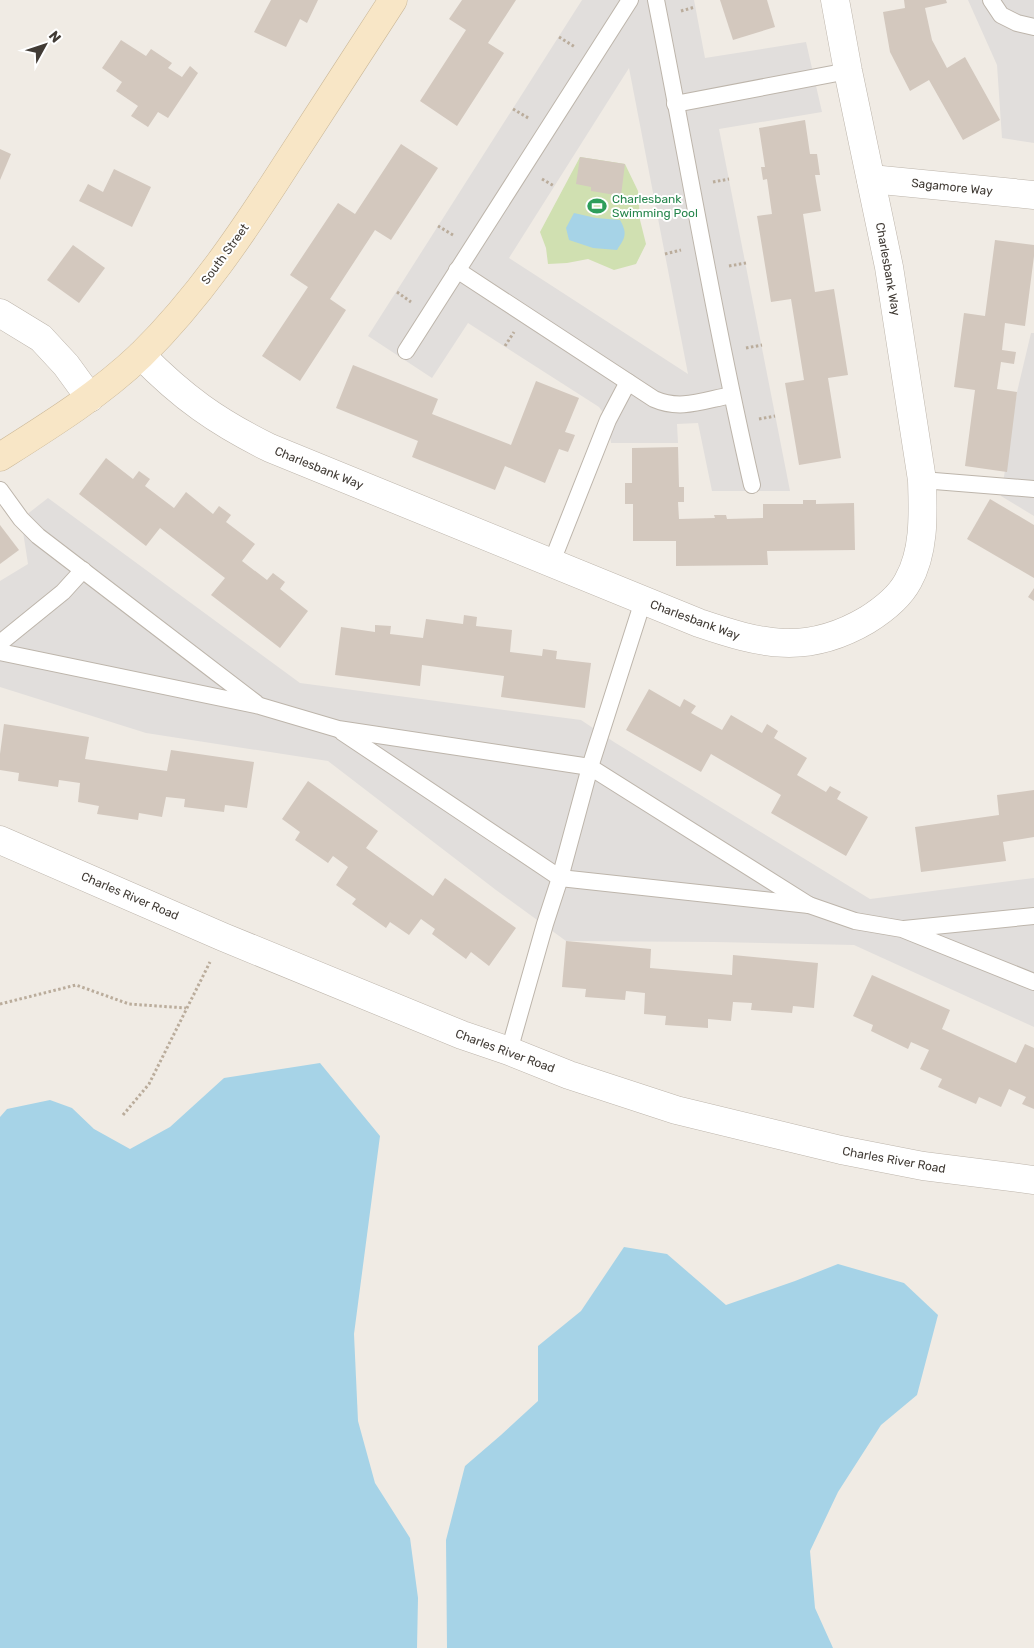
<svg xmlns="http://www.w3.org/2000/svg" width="1034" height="1648" font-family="Rubik,sans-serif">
<rect width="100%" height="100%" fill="#f0ebe4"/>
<path fill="#d0e0b1" d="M580 157 625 164 638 191 640 220 646 244 636 264 614 270 588 259 567 263 548 264 546 248 540 232Z"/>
<g fill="#e1dedc" fill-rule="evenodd">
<path d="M582 0H694L705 58 806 42 822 112 719 129 790 491H712L698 423 677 424 678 443H611L608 420 599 407 468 323 432 378 368 336ZM629 68 688 374 509 258Z"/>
<path d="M968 0H1034V143L1002 138 997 65Z"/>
<path d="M1031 333H1034V516L1001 496 1017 392Z"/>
<path d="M48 498 300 683 581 720 614 742 870 899 1034 878V1027L854 945 714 942 566 941 496 890 328 761 146 733 0 687V581L28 564 21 519Z"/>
</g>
<g fill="#a6d3e7">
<path d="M574 213 596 218 620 220C628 234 625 238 617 250L593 248 569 240 566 228Z"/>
<path d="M320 1063 380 1136 354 1334 358 1421 375 1483 410 1538 418 1598 417 1648H0V1117L7 1109 50 1100 72 1108 94 1129 130 1149 170 1127 224 1078Z"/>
<path d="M624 1247 667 1254 726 1305 795 1281 838 1264 904 1283 938 1315 917 1395 881 1425 838 1492 810 1551 815 1608 833 1648H447L446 1540 465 1466 501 1435 538 1401V1346L581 1311Z"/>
</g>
<g fill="#d3c8be">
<path d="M271 0H318L307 23 300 19 286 47 254 32Z"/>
<path d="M462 0H516L488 43 504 53 457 126 420 101 466 30 449 19Z"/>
<path d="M720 0H767L775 27 733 40Z"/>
<path d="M904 0H946L947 3 925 8 932 40 947 68 965 57 1000 120 963 140 929 80 910 91 890 52 883 12 905 8Z"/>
<path d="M121 40 146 56 151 49 172 63 168 68 182 77 190 66 198 73 168 118 158 112 148 127 131 116 138 106 116 91 122 82 102 68Z"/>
<path d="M805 120 810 154H817L820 175H815L821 211 803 214 815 292 834 289 848 375 828 378 841 458 799 465 785 383 804 380 791 299 771 302 757 216 772 214 767 179 763 180 761 167H765L759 128Z"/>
<path d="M401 144 438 168 391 240 375 230 330 299 346 310 300 381 262 356 308 287 290 275 338 203 355 214Z"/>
<path d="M0 149 11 154 0 180Z"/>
<path d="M580 157 625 164 621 196 591 191V187L576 184Z"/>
<path d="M114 169 151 187 132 227 79 201 88 184 103 192Z"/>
<path d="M995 240 1034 245V256L1025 326 1005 323 1002 350 1016 352 1014 364 1001 362 997 389 1017 392 1007 472 965 466 975 390 954 387 964 313 985 316Z"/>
<path d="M73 245 105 268 79 303 47 280Z"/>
<path d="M353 365 438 399 432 414 511 445 536 381 579 398 565 432 575 435 568 452 559 449 545 483 505 466 495 490 412 457 418 441 336 408Z"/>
<path d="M678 447 679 487H684V502H678L679 519 715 518 714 515H726L727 519 763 518V504H803V500H816V504L854 503 855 550 767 551 768 565 676 566V541H633V504H625V483H632V448Z"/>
<path d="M106 458 133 479 139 471 150 479 145 486 174 508 186 492 213 514 219 506 231 515 226 522 255 544 242 561 267 580 273 573 285 582 280 589 308 611 280 648 211 595 225 578 160 528 146 546 79 494Z"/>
<path d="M990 499 1034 525V578L967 539Z"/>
<path d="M0 525 19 550 0 564Z"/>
<path d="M1034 588V601L1028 597Z"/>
<path d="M464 615 477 617 476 626 512 630 510 652 542 656 543 649 557 651 556 659 591 663 585 708 501 697 504 676 422 665 420 686 335 675 341 627 375 632V625L391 626 390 634 423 638 426 619 463 624Z"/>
<path d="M649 689 680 707 684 699 696 706 691 713 722 730 731 715 762 733 767 724 778 731 774 738 807 758 797 775 826 792 830 786 841 792 837 799 868 817 846 856 771 813 781 795 711 754 701 772 626 730Z"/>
<path d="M4 724 89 737 85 759 167 771 171 750 254 762 247 808 225 805 224 812 184 807 185 799 166 797 162 817 139 813 138 820 97 814 99 806 78 802 80 783 59 780 58 787 18 781 19 773 0 770V754Z"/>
<path d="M308 781 378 831 366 848 433 896 445 878 516 928 489 966 471 952 466 959 432 934 435 929 421 919 409 935 390 922 386 928 352 904 356 899 336 885 348 867 333 856 328 863 295 840 300 832 282 819Z"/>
<path d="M1034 790V837L1003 842 1006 861 921 872 915 827 999 815 997 795Z"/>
<path d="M566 941 651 949 650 968 732 975 733 955 818 963 814 1008 793 1006 792 1013 751 1010 752 1003 733 1002 731 1021 708 1019V1028L665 1025 666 1016 644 1014 645 993 626 991 625 1000 585 997 586 989 562 987Z"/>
<path d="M872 975 950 1010 942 1029 1016 1063 1025 1044 1034 1048V1109L1022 1104 1026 1097 1009 1089 1001 1107 979 1097 976 1104 938 1087 942 1079 920 1069 929 1050 911 1042 908 1049 871 1031 873 1025 853 1016Z"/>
</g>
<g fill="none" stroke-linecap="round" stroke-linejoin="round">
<g stroke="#bdb5ab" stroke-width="18">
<g id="lane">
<path d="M656 0C688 162 715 324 752 485"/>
<path d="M991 0 1001 15 1017 23 1034 27"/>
<path d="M675 104 848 71"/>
<path d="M457 270 654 399C681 411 704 400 732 395"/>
<path d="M406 351 630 0"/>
<path d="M922 480 1034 489"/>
<path d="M0 490 21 519 38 536 256 703"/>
<path d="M551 564 608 420 628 382"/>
<path d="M0 643 63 592 83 570"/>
<path d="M0 652 260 706 338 729 590 767 809 905"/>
<path d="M342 732 560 878 809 905 855 921 902 929 1034 982"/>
<path d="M904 929 1034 916"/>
<path d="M509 1051 545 924 560 878 590 767 643 601"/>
</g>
</g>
<g stroke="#bdb5ab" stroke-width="29">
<g id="street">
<path d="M871 179 1034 195"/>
<path d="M0 313 41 338 66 365 90 398"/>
<path d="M141 355C182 397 217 422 270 448L699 623C761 644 806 656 867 620 883 610 899 598 908 581 925 551 923 513 922 480L889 267 848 71 835 0"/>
<path d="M0 840 223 937 462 1035 509 1051 569 1075 676 1110 841 1150 923 1166 1034 1180"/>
</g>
</g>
<g stroke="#cbb898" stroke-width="29">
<path id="secondary" d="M0 457C49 426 99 395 141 355 198 299 243 232 286 165 322 110 357 55 393 0"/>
</g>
<g stroke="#baac9b" stroke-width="3" stroke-dasharray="2.5 2.5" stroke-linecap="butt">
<path d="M681 11 695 7"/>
<path d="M559 37 575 47"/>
<path d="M513 109 530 119"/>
<path d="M542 179 554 186"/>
<path d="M713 182 729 179"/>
<path d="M438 226 453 235"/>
<path d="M665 254 681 250"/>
<path d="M729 266 746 263"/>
<path d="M397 292 411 302"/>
<path d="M505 346 514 332"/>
<path d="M746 348 762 345"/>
<path d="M759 419 775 416"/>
<path d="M0 1004 76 985 129 1004 186 1008"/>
<path d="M123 1115 149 1084 210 962"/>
</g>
<use href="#lane" stroke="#fff" stroke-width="16"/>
<use href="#street" stroke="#fff" stroke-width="28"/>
<use href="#secondary" stroke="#f8e6c6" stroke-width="28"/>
</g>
<defs>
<g id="stadium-bare" transform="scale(1.5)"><path d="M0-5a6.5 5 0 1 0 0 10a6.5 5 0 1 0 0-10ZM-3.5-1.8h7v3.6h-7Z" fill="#2e9e5b" stroke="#fff" stroke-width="2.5" paint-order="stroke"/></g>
</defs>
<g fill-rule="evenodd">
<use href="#stadium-bare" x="597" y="206"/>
</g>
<g text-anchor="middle" stroke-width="4" stroke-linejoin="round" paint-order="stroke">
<g font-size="12" fill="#413b35" stroke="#fff">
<text transform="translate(952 187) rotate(6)" y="4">Sagamore Way</text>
<text transform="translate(225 254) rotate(-54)" y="4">South Street</text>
<text transform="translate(888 269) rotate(80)" y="4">Charlesbank Way</text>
<text transform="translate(319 468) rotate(22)" y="4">Charlesbank Way</text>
<text transform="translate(695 620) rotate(20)" y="4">Charlesbank Way</text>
<text transform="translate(130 896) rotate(23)" y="4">Charles River Road</text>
<text transform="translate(505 1051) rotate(20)" y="4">Charles River Road</text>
<text transform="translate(894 1160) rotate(10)" y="4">Charles River Road</text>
</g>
<g font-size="12" fill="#27864d" stroke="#fff" text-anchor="start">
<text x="612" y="203">Charlesbank<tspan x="612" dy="14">Swimming Pool</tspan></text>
</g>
</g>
<g transform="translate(45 45) rotate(50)" stroke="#ffffff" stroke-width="4" paint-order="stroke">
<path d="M0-4L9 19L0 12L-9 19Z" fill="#413b35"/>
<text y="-8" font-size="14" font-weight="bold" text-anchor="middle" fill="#413b35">N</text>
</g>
</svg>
